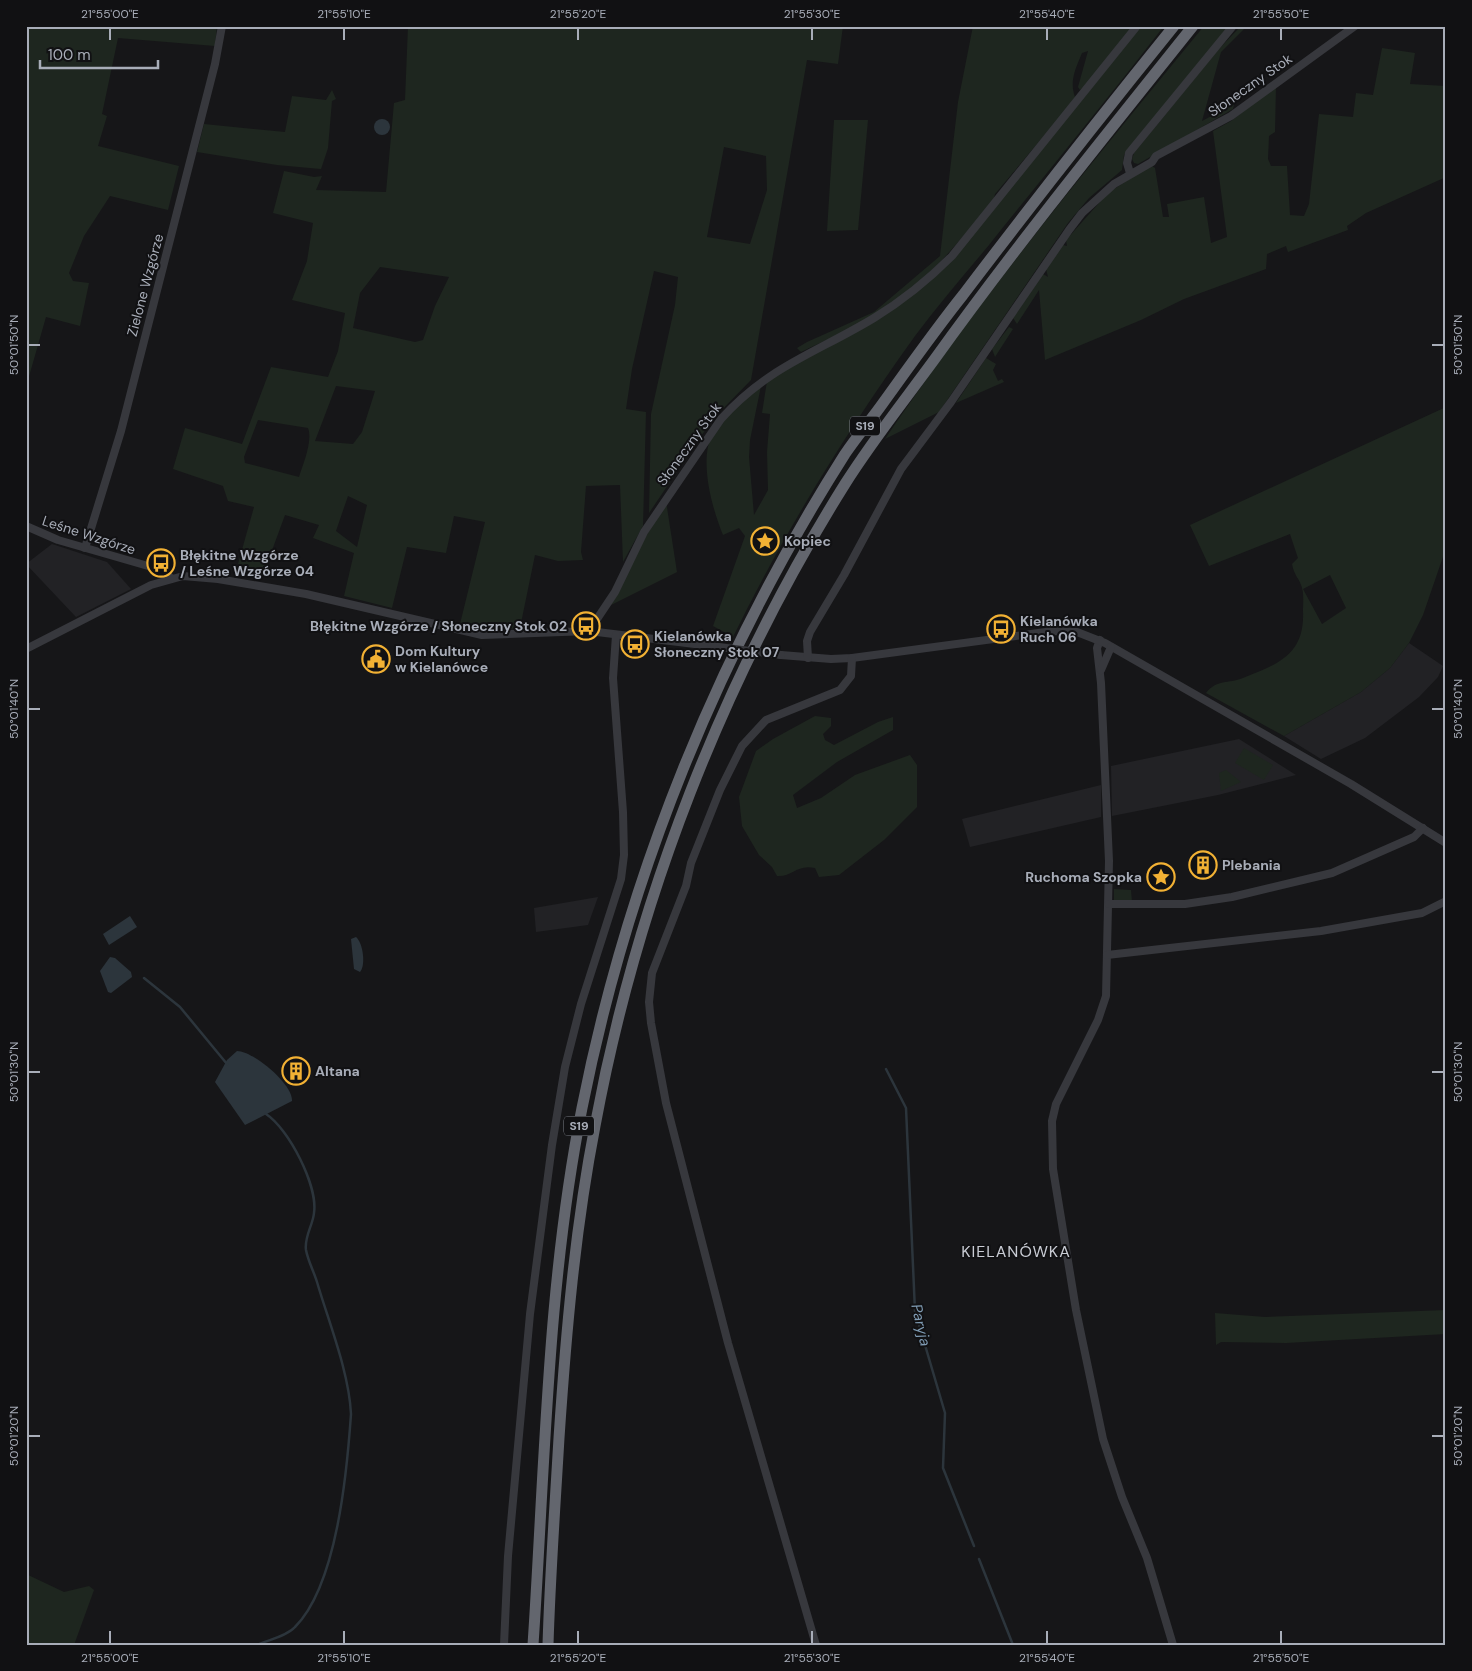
<svg xmlns="http://www.w3.org/2000/svg" width="1472" height="1671" font-family="'DM Sans',sans-serif">
<rect width="100%" height="100%" fill="#161618"/>
<g fill="#222225">
<path d="M52 544 107 562 131 589 76 617 26 564Z"/>
<path d="M1409 643 1443 666 1438 677 1419 697 1365 738 1321 759 1284 736 1361 692 1390 668Z"/>
<path d="M1239 739 1296 775 1218 795 1112 816 1111 766Z"/>
<path d="M1101 785V817L970 847 962 819Z"/>
<path d="M598 897 588 925 536 932 534 908Z"/>
</g>
<g fill="#1e261f" fill-rule="evenodd">
<path d="M26 26H217L215 46 118 38 102 114 107 116 98 146 179 166 168 210 110 196 84 236 69 273 73 281 89 283 80 326 46 317 26 387Z"/>
<path d="M408 26H843L838 64 807 60 751 380 712 420 649 513 651 414 675 305 678 277 654 271 632 369 626 409 646 412 643 526 623 562 620 485 586 486 581 552 583 560 558 561 535 555 520 628 488 631 460 624 485 522 454 516 446 553 407 547 392 608 344 596 354 553 313 538 319 525 285 515 263 575 236 571 254 507 228 501 223 486 173 469 185 428 242 444 271 367 328 377 338 351 345 313 292 300 307 261 313 223 273 213 284 171 314 177 322 176 316 190 386 192 394 103 405 100ZM724 147 766 156 767 190 750 244 707 237ZM380 267 449 277 435 306 423 340 415 342 353 328 360 293ZM336 386 375 391 362 432 353 444 315 441ZM258 420 308 428C313 441 303 464 299 477L245 463 244 457ZM348 496 367 505 357 547 336 531Z"/>
<path d="M973 26H1133L1088 84 1080 90 1078 87 1088 51 1082 53C1076 68 1069 81 1075 97L1069 106 995 194 994 198C960 242 925 284 877 314 853 328 826 340 801 352L797 348 807 342 874 312 940 256 958 102Z"/>
<path d="M1141 26H1164C1107 100 1047 172 989 245 964 275 938 305 915 336 846 432 785 531 733 637L713 626 745 536 739 528 723 535C712 508 699 462 712 434 718 421 749 396 761 386L750 440 749 457 754 515 768 490 767 452 770 414 762 413 767 381 929 282 1086 95Z"/>
<path d="M1204 26H1229L1124 155 1122 170 1089 198 1068 223 939 412 885 439C982 295 1094 160 1204 26Z"/>
<path d="M1241 26H1247L1221 52 1202 121 1234 104 1233 109 1138 164 1134 163 1132 159 1134 153 1217 51Z"/>
<path d="M1382 48 1415 53 1410 84 1446 86V177L1366 213 1347 226 1348 230 1288 252 1286 246 1267 254 1266 269 1184 299 1141 320 1045 360 1039 290 1017 324 1013 318 1043 274 1048 277 1046 269 1063 245 1067 246 1066 240 1108 193 1151 165 1155 168 1163 217H1169L1167 204 1204 197 1211 243 1227 237 1213 131 1231 121 1276 86 1275 132 1269 136 1268 159 1271 166H1287L1290 215 1304 216 1309 204 1319 114 1353 117 1356 93 1373 95Z"/>
<path d="M332 90 336 99 332 101 328 148 321 169 277 165 197 152 204 124 285 132 292 96 326 100Z"/>
<path d="M834 120H868L858 230 827 231Z"/>
<path d="M1009 327 1013 329 995 357 992 349Z"/>
<path d="M986 358 996 364 993 370 998 381 1002 379 1004 382 956 403Z"/>
<path d="M1446 407V548L1423 615 1409 643 1390 668 1361 692 1284 736 1206 693C1217 679 1228 684 1243 678 1279 664 1305 654 1303 611 1303 604 1304 594 1302 588 1300 579 1294 576 1292 564L1298 558 1290 534 1209 566 1190 525ZM1330 575 1346 608 1322 624 1303 589Z"/>
<path d="M666 501 677 572 611 605 646 536Z"/>
<path d="M815 716 831 718V726L823 734 825 740 834 745 878 722 893 717V730L837 762 793 795 797 808 821 798 855 775 910 755 917 765V807L884 840 839 875 819 877 815 868C796 864 793 877 777 876L772 867 759 855 742 826 739 797 756 751 773 739Z"/>
<path d="M1244 748 1273 765 1264 780 1235 763Z"/>
<path d="M1226 770 1241 782 1221 791 1219 773Z"/>
<path d="M1114 889 1131 890 1132 902H1114Z"/>
<path d="M1446 1310V1334L1286 1343 1221 1342 1216 1345 1215 1313 1265 1317Z"/>
<path d="M26 1574 64 1592 89 1586 94 1590 74 1645H26Z"/>
</g>
<g fill="#2c353c">
<circle cx="382" cy="127" r="8"/>
<path d="M130 916 137 927 109 945 103 934Z"/>
<path d="M356 937C363 943 366 965 360 972L354 969 351 939Z"/>
<path d="M110 957 115 958 131 972 132 977 111 993 108 992 100 971Z"/>
<path d="M237 1051C253 1051 293 1084 292 1101L245 1125 215 1082 227 1060Z"/>
</g>
<g fill="none" stroke-linecap="round" stroke-linejoin="round">
<g stroke="#2c353c" stroke-width="2.5">
<path d="M144 978 180 1007 227 1064"/>
<path d="M886 1069 906 1108 915 1311 945 1413 943 1468 974 1546"/>
<path d="M979 1559 1013 1645"/>
<path d="M257 1645C268 1640 287 1636 295 1627 337 1585 347 1472 351 1414 349 1372 329 1323 317 1282 314 1272 308 1261 306 1250 304 1237 313 1225 314 1213 318 1186 289 1129 266 1114"/>
</g>
<g stroke="#37383d" stroke-width="8">
<path d="M1130 173 1127 163 1129 153 1233 26"/>
<path d="M26 526 58 540 155 568 171 578"/>
<path d="M85 548 121 431 215 64 222 26"/>
<path d="M589 631 615 592 644 532 721 419C769 366 816 353 874 318 902 301 929 279 952 256L1137 26"/>
<path d="M1100 640 1097 648 1101 683 1109 861 1106 996 1098 1020 1056 1104 1052 1121 1053 1169 1076 1310 1103 1439 1122 1497 1147 1558 1173 1645"/>
<path d="M26 649 151 585 183 576 218 579 306 594 482 635 589 631 711 646"/>
<path d="M781 655 831 659 852 658 1053 631 1077 632 1105 643 1351 784 1446 843"/>
<path d="M808 658 807 641 810 632 844 575 901 469 951 402 1069 230 1082 213 1114 184 1152 162 1156 156 1231 116 1355 26"/>
<path d="M1101 670 1111 647"/>
<path d="M1109 904H1185L1232 897 1332 873 1414 837 1423 828"/>
<path d="M1107 955 1321 931 1422 913 1446 901"/>
<path d="M504 1645 508 1556 530 1314 552 1145 565 1067 581 1004 621 879 624 855 623 812 613 678 616 635"/>
<path d="M816 1645 728 1343 666 1103 651 1023 649 1002 652 973 686 886 691 863 720 790 742 746 766 720 840 690 851 676 852 658"/>
</g>
<g stroke="#63666e" stroke-width="11">
<path d="M533 1645C545 1465 547 1285 582 1108 628 876 718 654 845 454 857 436 871 420 883 403 909 367 935 330 963 295 1032 204 1102 115 1174 26"/>
<path d="M548 1645C550 1576 555 1507 559 1438 566 1333 575 1229 595 1126 637 899 723 679 845 484 872 441 904 401 934 360 1016 246 1105 136 1193 26"/>
</g>
<path stroke="#37383d" stroke-width="8" d="M711 646 781 655"/>
</g>
<path fill="none" stroke="#a8adb8" stroke-width="2" d="M110 28V40M344 28V40M578 28V40M812 28V40M1047 28V40M1281 28V40M28 345H40M1432 345H1444M28 709H40M1432 709H1444M28 1072H40M1432 1072H1444M28 1436H40M1432 1436H1444M110 1631V1644M344 1631V1644M578 1631V1644M812 1631V1644M1047 1631V1644M1281 1631V1644"/>
<defs>
<g id="sight-ring" transform="scale(1.4375)"><circle r="9.5" fill="#111113" stroke="#f2b134" stroke-width="1.5"/><path d="M0-6L1.8-2.2L6-1.7L2.9 1.2L3.7 5.4L0 3.3L-3.7 5.4L-2.9 1.2L-6-1.7L-1.8-2.2Z" fill="#f2b134"/></g>
<g id="bus-ring" transform="scale(1.4375)"><circle r="9.5" fill="#111113" stroke="#f2b134" stroke-width="1.5"/><path d="M-5-6H5V4H4V6H2V4H-2V6H-4V4H-5ZM-3.5-4V0h7V-4ZM-3.5 1.2v1.5H-2V1.2ZM2 1.2v1.5H3.5V1.2Z" fill="#f2b134"/></g>
<g id="civic-ring" transform="scale(1.4375)"><circle r="9.5" fill="#111113" stroke="#f2b134" stroke-width="1.5"/><path d="M-.6-6.5H3V-4.5H.6V-3L4-1V1h2V6H-6V1h2V-1L-.6-3ZM-1.2 2.5V6h2.4V2.5Z" fill="#f2b134"/></g>
<g id="building-ring" transform="scale(1.4375)"><circle r="9.5" fill="#111113" stroke="#f2b134" stroke-width="1.5"/><path d="M-4-6H4V6H1V3H-1V6H-4ZM-2.5-4.3h1.7v1.8h-1.7ZM.8-4.3h1.7v1.8H.8ZM-2.5-1h1.7V.8h-1.7ZM.8-1h1.7V.8H.8Z" fill="#f2b134"/></g>
</defs>
<g fill-rule="evenodd">
<use href="#sight-ring" x="765" y="541"/>
<use href="#bus-ring" x="161" y="563"/>
<use href="#bus-ring" x="586" y="626"/>
<use href="#bus-ring" x="1001" y="629"/>
<use href="#bus-ring" x="635" y="644"/>
<use href="#civic-ring" x="376" y="659"/>
<use href="#building-ring" x="1203" y="865"/>
<use href="#sight-ring" x="1161" y="877"/>
<use href="#building-ring" x="296" y="1071"/>
</g>
<g text-anchor="middle" stroke-width="4" stroke-linejoin="round" paint-order="stroke">
<g fill="#111113" stroke="#7b7e86" stroke-width="1">
<rect x="850" y="416.5" width="30" height="19" rx="4"/>
<rect x="564" y="1116.5" width="30" height="19" rx="4"/>
</g>
<g font-size="12" font-weight="bold" fill="#a8adb8">
<text x="865" y="430">S19</text>
<text x="579" y="1130">S19</text>
</g>
<g font-size="14" fill="#a8adb8" stroke="#111113">
<text transform="translate(1250 85) rotate(-35)" y="5">Słoneczny Stok</text>
<text transform="translate(145 285) rotate(-75)" y="5">Zielone Wzgórze</text>
<text transform="translate(689 444) rotate(-54)" y="5">Słoneczny Stok</text>
<text transform="translate(89 535) rotate(18)" y="5">Leśne Wzgórze</text>
</g>
<g font-size="14" font-weight="bold" fill="#a8adb8" stroke="#111113" text-anchor="start">
<text x="784" y="546">Kopiec</text>
<text x="180" y="560">Błękitne Wzgórze<tspan x="180" dy="16">/ Leśne Wzgórze 04</tspan></text>
<text x="1020" y="626">Kielanówka<tspan x="1020" dy="16">Ruch 06</tspan></text>
<text x="567" y="631" text-anchor="end">Błękitne Wzgórze / Słoneczny Stok 02</text>
<text x="654" y="641">Kielanówka<tspan x="654" dy="16">Słoneczny Stok 07</tspan></text>
<text x="395" y="656">Dom Kultury<tspan x="395" dy="16">w Kielanówce</tspan></text>
<text x="1222" y="870">Plebania</text>
<text x="1142" y="882" text-anchor="end">Ruchoma Szopka</text>
<text x="315" y="1076">Altana</text>
</g>
<g font-size="15" font-style="italic" fill="#7f9bb3" stroke="#111113">
<text transform="translate(921 1325) rotate(77)" y="5">Paryja</text>
</g>
<g font-size="16" letter-spacing="1" fill="#c9ccd4" stroke="#111113">
<text x="1016" y="1257">KIELANÓWKA</text>
</g>
</g>
<rect width="1472" height="1671" fill="none" stroke="#111113" stroke-width="55"/>
<path d="M40 60v8h118v-8" fill="none" stroke="#a8adb8" stroke-width="2.5"/>
<text x="48" y="60" font-size="15" fill="#a8adb8" stroke="#111113" stroke-width="4" paint-order="stroke">100 m</text>
<rect x="28" y="28" width="1416" height="1616" fill="none" stroke="#a8adb8" stroke-width="2"/>
<g font-size="12" text-anchor="middle" fill="#a8adb8">
<text x="110" y="18">21°55'00"E</text>
<text x="344" y="18">21°55'10"E</text>
<text x="578" y="18">21°55'20"E</text>
<text x="812" y="18">21°55'30"E</text>
<text x="1047" y="18">21°55'40"E</text>
<text x="1281" y="18">21°55'50"E</text>
<text transform="translate(14 345) rotate(-90)" y="4">50°01'50"N</text>
<text transform="translate(1458 345) rotate(-90)" y="4">50°01'50"N</text>
<text transform="translate(14 709) rotate(-90)" y="4">50°01'40"N</text>
<text transform="translate(1458 709) rotate(-90)" y="4">50°01'40"N</text>
<text transform="translate(14 1072) rotate(-90)" y="4">50°01'30"N</text>
<text transform="translate(1458 1072) rotate(-90)" y="4">50°01'30"N</text>
<text transform="translate(14 1436) rotate(-90)" y="4">50°01'20"N</text>
<text transform="translate(1458 1436) rotate(-90)" y="4">50°01'20"N</text>
<text x="110" y="1662">21°55'00"E</text>
<text x="344" y="1662">21°55'10"E</text>
<text x="578" y="1662">21°55'20"E</text>
<text x="812" y="1662">21°55'30"E</text>
<text x="1047" y="1662">21°55'40"E</text>
<text x="1281" y="1662">21°55'50"E</text>
</g>
</svg>
